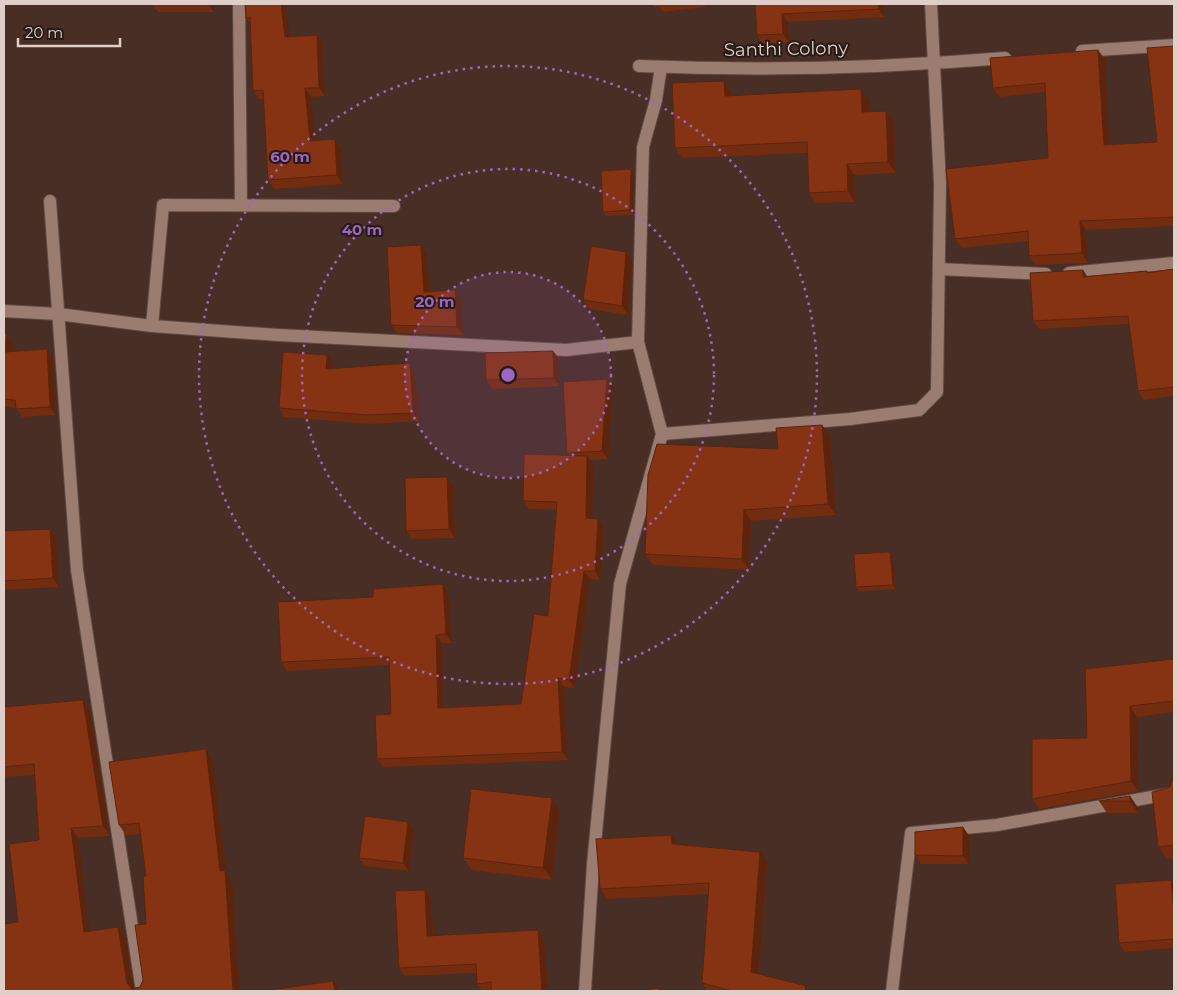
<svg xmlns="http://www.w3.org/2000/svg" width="1178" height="995" font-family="Montserrat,sans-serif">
<rect width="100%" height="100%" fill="#482e25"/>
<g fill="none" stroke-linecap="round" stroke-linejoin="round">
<g stroke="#604a41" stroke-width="14">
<g id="minor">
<path d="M239 4 241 205"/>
<path d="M1082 51 1174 45"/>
<path d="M639 66C760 71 884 68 1005 58"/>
<path d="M661 67 656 100 643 147 638 342 662 434"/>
<path d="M50 201 77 570 142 991"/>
<path d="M939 269 1046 274"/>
<path d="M1069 273 1174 263"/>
<path d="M4 311 58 314 152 326 278 335 566 350 638 342"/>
<path d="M152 326 163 205 394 206"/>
<path d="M585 991 593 864 620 584 662 434 850 419 919 410 937 392 940 184 931 4"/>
<path d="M892 991 911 833 997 825 1174 793"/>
</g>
</g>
<use href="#minor" stroke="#9b7c71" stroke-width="12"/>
</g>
<g fill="#722c10">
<path d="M152 4H214V12H158Z"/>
<path d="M245 4 290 36 323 44 325 96 311 97 315 141 335 139 341 148 343 184 274 189 268 180 263 99H259L253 91 250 23 246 18Z"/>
<path d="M653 4H718H705V7L663 12 659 7H655Z"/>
<path d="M755 4H884V17L788 22 789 42 763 44 757 35Z"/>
<path d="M1174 46V226L1086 230 1088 263 1035 265 1029 256 1028 241 962 248 955 239 1048 158 1045 92 999 97 993 88 1105 59 1109 145 1157 142Z"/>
<path d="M724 81 731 91 732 96 869 100V112L886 111 894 121 896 173 854 175 855 202 816 203 809 193 807 153 682 158 675 148Z"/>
<path d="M634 174 633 215 606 216 603 212Z"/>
<path d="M427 254 429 292 455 290 461 299 463 335 397 333 391 325Z"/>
<path d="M632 260 628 315 589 309 583 300Z"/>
<path d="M1174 269V396L1144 400 1138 391 1129 324 1039 329 1033 321 1087 276 1147 271 1148 272Z"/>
<path d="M4 334H7L13 343 12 351 47 349 53 358 56 415 22 417 16 408 4 407Z"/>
<path d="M553 351 559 359 560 386 492 389 486 380Z"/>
<path d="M333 364V368L415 372 419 421 371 424 284 417 279 408Z"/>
<path d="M613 387 608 459 590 460 593 464 592 519 604 528 600 580 590 579 575 688 564 687 568 760 383 767 377 759 391 714 390 665 287 671 281 662 373 597 443 584 448 593 452 643H442L444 708 521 704 548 616 556 510 529 509 523 501 569 455 567 453Z"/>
<path d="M822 425 830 436 836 515 751 521 749 570 653 565 645 554 778 449Z"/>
<path d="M453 485 455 538 412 539 406 531Z"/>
<path d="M50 529 56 537 59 587 4 590V531Z"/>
<path d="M893 556 896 589 859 591 856 587Z"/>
<path d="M1174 659V712L1137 717 1138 791 1039 809 1032 799 1087 738Z"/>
<path d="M83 700 90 710 110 836 78 838 89 931 118 927 126 938 133 988 140 987 143 980 146 924V876L140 834 126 835 119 825 213 760 226 872 232 881 240 991H4L18 922 39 840 34 775 4 777V707Z"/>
<path d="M1174 778V858L1167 859 1158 847 1170 787Z"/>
<path d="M1130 796 1138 808V813H1107L1099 801Z"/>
<path d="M552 798 560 811 552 880 472 870 463 858Z"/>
<path d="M408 822 414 830 409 871 365 866 359 858Z"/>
<path d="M963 827 969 836V864H921L915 855Z"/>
<path d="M671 835 678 845 767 862 759 974 806 986 810 991H707L702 983 709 894 607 899 600 889Z"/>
<path d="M1171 880 1174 885V948L1124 952 1119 943Z"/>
<path d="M425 890 431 898 433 936 538 930 544 938 548 991H482L477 984 476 973 405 976 399 968Z"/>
</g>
<g fill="#5d240d">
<path d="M208 4H214V12Z"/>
<path d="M281 4H286L290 45 285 37Z"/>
<path d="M878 4H884V17L879 9Z"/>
<path d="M782 14 788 22 789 42 783 34Z"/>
<path d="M317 35 323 44 325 96 319 88Z"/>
<path d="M1098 50 1105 59 1110 154 1104 145Z"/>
<path d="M724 81 731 91 732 106 725 96Z"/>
<path d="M305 88 311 97 316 149 310 141Z"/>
<path d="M861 89 869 100 870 122 862 112Z"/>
<path d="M886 111 894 121 896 173 888 162Z"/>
<path d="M335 139 341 148 343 184 337 175Z"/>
<path d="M847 164 854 175 855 202 848 191Z"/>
<path d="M631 169 634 174 633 215 630 210Z"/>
<path d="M1080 221 1086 230 1088 263 1082 253Z"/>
<path d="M421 245 427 254 430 300 424 292Z"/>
<path d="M626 252 632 260 628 315 622 306Z"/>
<path d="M1083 270 1089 279 1083 277Z"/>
<path d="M455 290 461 299 463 335 457 327Z"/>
<path d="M7 334 13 343 11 360 5 352Z"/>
<path d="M47 349 53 358 56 415 50 407Z"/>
<path d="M553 351 559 359 560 386 554 378Z"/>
<path d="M327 355 333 364 332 377 326 369Z"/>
<path d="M410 363 415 372 419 421 413 413Z"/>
<path d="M607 379 613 387 608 459 602 451Z"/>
<path d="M822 425 830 436 836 515 828 504Z"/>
<path d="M587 456 593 464 592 527 586 518Z"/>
<path d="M447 477 453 485 455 538 449 529Z"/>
<path d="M744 510 751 521 749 570 742 559Z"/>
<path d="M598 519 604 528 600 580 595 571Z"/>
<path d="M50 529 56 537 59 587 53 578Z"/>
<path d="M890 552 893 556 896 589 893 585Z"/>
<path d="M584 571 590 579 575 688 569 680Z"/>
<path d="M443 584 448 593 452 643 446 634Z"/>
<path d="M436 635 442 643 444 717 438 708Z"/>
<path d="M558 678 564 687 568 760 562 752Z"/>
<path d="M83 700 90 710 110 836 103 826Z"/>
<path d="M1130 706 1137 717 1138 791 1131 781Z"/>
<path d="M206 749 213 760 226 872 232 881 240 991H233Z"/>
<path d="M1130 796 1138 808V813L1130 801Z"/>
<path d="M552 798 560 811 552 880 543 868Z"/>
<path d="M408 822 414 830 409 871 403 863Z"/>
<path d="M963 827 969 836V864L963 856Z"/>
<path d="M71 828 78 838 91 942 84 932Z"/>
<path d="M671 835 679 845 672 844Z"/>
<path d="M760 852 767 862 758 983 751 972Z"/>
<path d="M1171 880 1174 885V913V912Z"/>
<path d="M425 890 431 898 433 945 427 936Z"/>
<path d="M118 927 126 938 134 991 127 983Z"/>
<path d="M538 930 544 938 548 991H542Z"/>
<path d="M333 981 340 991H335Z"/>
<path d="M806 986 810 991H805Z"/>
</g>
<g fill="#853313" stroke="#5d240d">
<path d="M245 4H281L285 37 317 35 319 88H305L310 141 335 139 337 175 268 180 263 90 253 91 250 17 246 18Z"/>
<path d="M755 4H878L879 9 782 14 783 34 757 35Z"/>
<path d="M1174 46V217L1080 221 1082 253 1029 256 1028 231 955 239 946 169 1048 158 1045 83 993 88 990 58 1098 50 1104 145 1157 142 1147 48Z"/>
<path d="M724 81 725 96 861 89 862 112 886 111 888 162 847 164 848 191 809 193 807 142 675 148 672 83Z"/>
<path d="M631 169 630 210 603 212 601 171Z"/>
<path d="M421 245 424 292 455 290 457 327 391 325 387 247Z"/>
<path d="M591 246 626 252 622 306 583 300Z"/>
<path d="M1174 269V387L1138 391 1128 316 1033 321 1030 273 1083 270V277L1147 271V273Z"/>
<path d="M4 334H7L5 352 47 349 50 407 16 409 15 400 4 399Z"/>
<path d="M553 351 554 378 486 380 485 353Z"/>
<path d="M283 352 327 355 326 369 410 363 413 413 366 415 279 408Z"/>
<path d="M607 379 602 451 567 453 563 382Z"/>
<path d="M822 425 828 504 744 510 742 559 645 554 648 475 657 444 778 449 776 428Z"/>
<path d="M524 454 587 456 586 518 598 519 595 571H584L569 680 558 678 562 752 377 759 375 715 391 714 389 657 281 662 278 602 373 597V589L443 584 446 634 436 635 438 708 521 704 534 614 548 616 557 502 523 501Z"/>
<path d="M447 477 449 529 406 531 405 478Z"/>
<path d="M50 529 53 578 4 581V531Z"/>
<path d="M890 552 893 585 856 587 854 554Z"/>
<path d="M1174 659V701L1130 706 1131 781 1032 799V739L1087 738 1085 669Z"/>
<path d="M83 700 103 826 71 828 84 932 118 927 127 983 132 989 140 987 143 980 135 925 146 924 143 876H146L139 823 119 825 109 762 206 749 220 871 225 870 233 991H4V924L18 922 9 844 39 840 34 764 4 767V707Z"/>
<path d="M1173 778H1174V845L1158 847 1152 792 1170 787Z"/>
<path d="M471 789 552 798 543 868 463 858Z"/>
<path d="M1130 796V801H1099Z"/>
<path d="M365 816 408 822 403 863 359 858Z"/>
<path d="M963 827V856L915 855V832Z"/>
<path d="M671 835 672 844 760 852 751 972 806 986 805 991H732L702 983 709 883 600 889 596 839Z"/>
<path d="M1171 880 1174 912V939L1119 943 1115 884Z"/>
<path d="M425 890 427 936 538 930 542 991H491V982L477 984 476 964 399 968 395 891Z"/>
<path d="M333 981 335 991H263Z"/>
<path d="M658 988 659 991H634Z"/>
</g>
<circle cx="508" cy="375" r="103" fill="#9e65c2" fill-opacity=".12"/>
<g fill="none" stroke="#9e65c2" stroke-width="2.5" stroke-dasharray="2.5 5">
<circle cx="508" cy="375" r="103"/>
<circle cx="508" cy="375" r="206"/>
<circle cx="508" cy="375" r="309"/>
</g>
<g text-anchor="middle" stroke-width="4" stroke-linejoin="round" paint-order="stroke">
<g font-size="18" fill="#e0cec8" stroke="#261a15">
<text transform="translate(786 49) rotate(-1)" y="6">Santhi Colony</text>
</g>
</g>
<circle cx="508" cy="375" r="8" fill="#9e65c2" stroke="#261a15" stroke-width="2.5"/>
<g font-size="15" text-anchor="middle" font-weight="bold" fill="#9e65c2" stroke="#261a15" stroke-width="4" stroke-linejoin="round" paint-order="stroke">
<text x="290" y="162">60 m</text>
<text x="362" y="235">40 m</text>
<text x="435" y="307">20 m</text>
</g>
<rect width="1178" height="995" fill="none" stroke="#e0cec8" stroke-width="10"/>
<path d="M18 38v8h102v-8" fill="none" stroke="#e0cec8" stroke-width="2.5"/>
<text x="25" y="38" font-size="15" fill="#e0cec8" stroke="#261a15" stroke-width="4" paint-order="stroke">20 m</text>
</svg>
